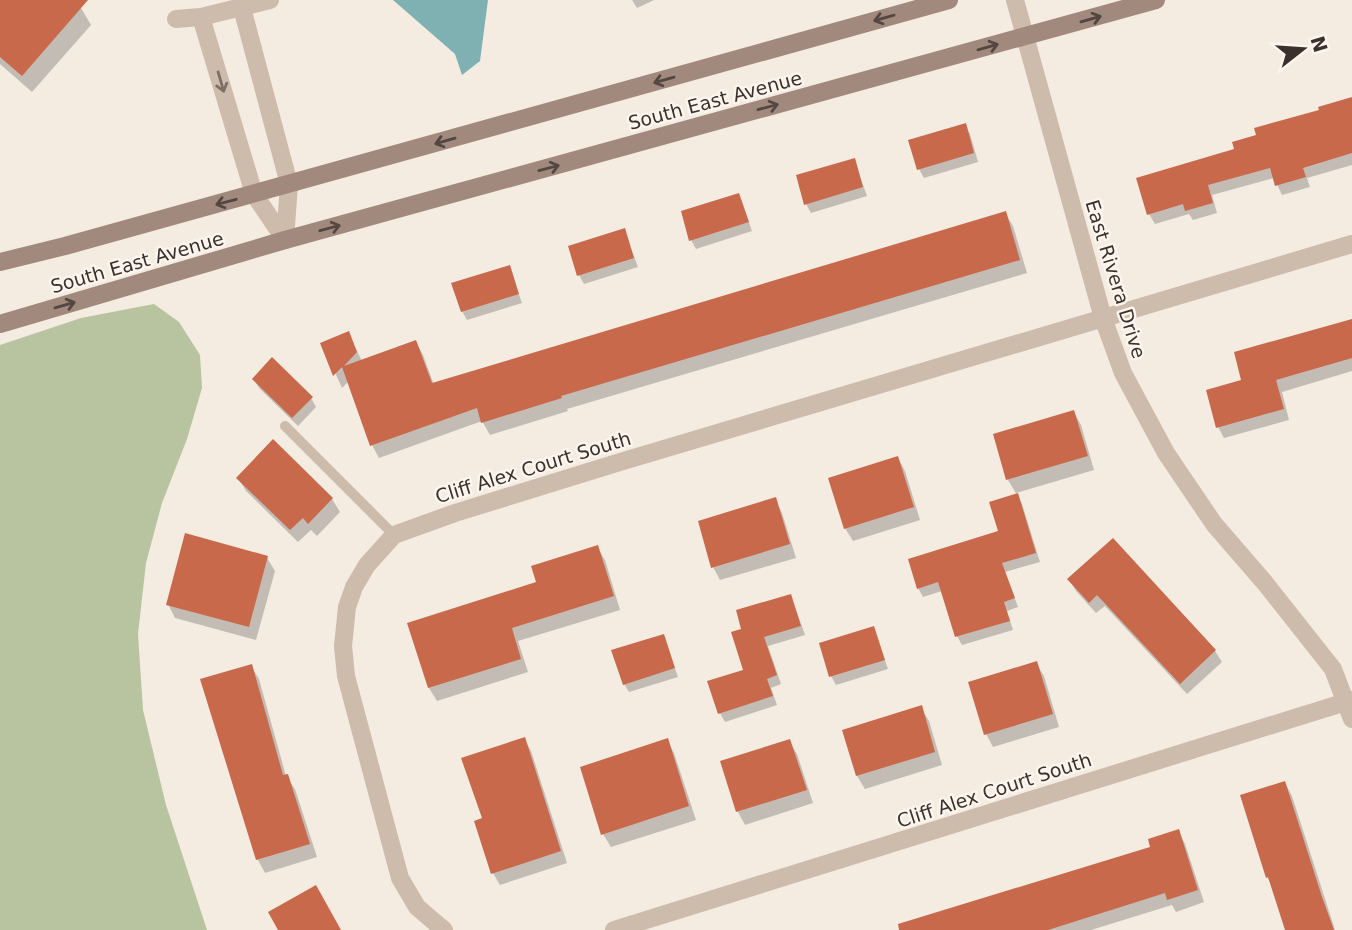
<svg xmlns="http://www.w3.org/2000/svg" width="1352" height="930" font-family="'DejaVu Sans',sans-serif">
<rect width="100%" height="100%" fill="#f4ebe1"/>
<path fill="#b8c4a0" d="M154 304 179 322 200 355 202 388 187 439 162 503 146 563 138 634 143 710 166 805 207 930H0V345L81 318Z"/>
<path fill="#7fb0b2" d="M393 0H488L480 61 462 75 455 54Z"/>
<g fill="#0003">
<path d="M0 0H72L81 8 91 25 32 92 0 64Z"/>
<path d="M632 0H654L637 8Z"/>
<path d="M1352 99V165L1307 178 1310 187 1282 195 1274 178 1212 195 1217 213 1193 220 1189 214 1155 224 1149 214 1236 150Z"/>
<path d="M965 125 970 134 978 162 924 178 919 169Z"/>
<path d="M854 160 867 196 811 213 806 204Z"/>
<path d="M739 195 752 231 696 249 691 240Z"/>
<path d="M1005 213 1013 226 1027 273 567 409 568 411 490 435 482 421 379 458 372 445 349 381 342 388 322 344 348 333 362 361 416 342 423 355 434 385Z"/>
<path d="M624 230 638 267 584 284 579 275Z"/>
<path d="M509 267 522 303 467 320 462 311Z"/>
<path d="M1352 321V371L1282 392 1289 420 1224 438 1218 427 1244 381Z"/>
<path d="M254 379 311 398 316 407 298 426 259 388Z"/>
<path d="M1074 412 1081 425 1094 470 1016 493 1022 504 1040 562 1005 572 1018 607 1007 611 1013 630 962 645 957 636 942 591 923 597 918 588 1000 532 1017 495 1008 480 995 435Z"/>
<path d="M898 458 905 471 920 520 853 541 845 528Z"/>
<path d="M238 478 332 499 340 512 317 536 311 530 298 542 246 491Z"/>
<path d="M775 500 782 513 796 558 720 580 713 567Z"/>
<path d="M597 547 605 560 620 610 518 641 528 672 437 701 429 688 409 624 538 583Z"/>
<path d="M267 558 275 571 256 640 175 618 168 604Z"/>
<path d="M1069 579 1215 651 1222 662 1187 694 1105 606 1096 613 1076 591Z"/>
<path d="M791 596 805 635 768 646 781 684 771 688 777 705 725 722 720 713 745 671 744 630Z"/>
<path d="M874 629 888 669 836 685 831 676Z"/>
<path d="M663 636 678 677 629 692 624 684Z"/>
<path d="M1036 663 1044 676 1059 727 993 747 986 734Z"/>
<path d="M251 666 259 679 286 776 295 789 317 857 265 873 258 860 203 680Z"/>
<path d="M921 708 929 721 942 765 865 789 857 776 844 731Z"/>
<path d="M524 739 531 751 567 863 500 885 493 873 484 819Z"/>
<path d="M667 740 674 753 696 820 611 847 603 834Z"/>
<path d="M789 741 797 754 813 803 745 825 738 812 722 762Z"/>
<path d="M1285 783 1292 796 1335 930H1287L1274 888 1267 877Z"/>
<path d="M1178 831 1185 844 1204 902 1176 912 1172 905 1091 930H933L1152 848Z"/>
</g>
<g fill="#c8694b">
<path d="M0 0H88L22 76 0 57Z"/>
<path d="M1352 97V153L1303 168 1306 177 1275 186 1270 168 1208 185 1213 203 1185 211 1183 204 1147 215 1136 178 1234 149 1232 142 1256 135 1254 128 1319 110 1318 107Z"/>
<path d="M966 123 974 153 917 170 908 140Z"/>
<path d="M855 158 863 187 804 205 796 175Z"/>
<path d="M739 193 749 222 689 241 681 211Z"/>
<path d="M1006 211 1020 260 561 396 562 398 481 423 477 408 370 446 342 367 333 376 320 343 349 331 357 352 344 366 416 340 432 383Z"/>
<path d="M625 228 634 258 577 276 568 246Z"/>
<path d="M510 265 519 294 461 312 451 283Z"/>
<path d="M1352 319V358L1276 380 1284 409 1216 428 1206 390 1241 380 1234 352Z"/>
<path d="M272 357 313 397 292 418 252 379Z"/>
<path d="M1074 410 1088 456 1006 480 993 434Z"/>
<path d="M273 439 333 498 308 524 303 518 290 530 236 478Z"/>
<path d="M898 456 914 507 844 529 828 478Z"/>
<path d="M1018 493 1036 553 1002 563 1015 598 1004 602 1010 621 955 637 938 582 917 589 908 559 998 531 989 502Z"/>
<path d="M776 497 790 544 711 568 698 521Z"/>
<path d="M185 533 268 556 249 627 166 605Z"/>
<path d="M1113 538 1216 650 1180 684 1097 595 1089 603 1067 579Z"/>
<path d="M598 545 614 596 512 628 521 659 428 688 407 623 536 582 531 566Z"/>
<path d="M791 594 801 626 764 637 777 675 767 679 773 696 718 714 707 681 743 670 731 632 741 629 736 610Z"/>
<path d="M874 626 885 660 829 677 819 643Z"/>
<path d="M664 634 675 668 623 685 611 650Z"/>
<path d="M1037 661 1053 714 984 735 968 682Z"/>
<path d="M252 664 283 775 288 774 310 844 256 860 200 679Z"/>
<path d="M922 705 935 752 856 776 842 730Z"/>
<path d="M525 737 561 851 491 874 474 821 482 818 461 758Z"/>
<path d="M668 738 689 806 601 835 580 767Z"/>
<path d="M790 739 807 790 736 812 720 761Z"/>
<path d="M1285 781 1322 897 1334 930H1285L1268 877 1266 878 1240 795Z"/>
<path d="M1179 829 1198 890 1167 900 1165 893 1048 930H899L898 924 1150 847 1148 839Z"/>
<path d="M316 885 341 930H278L268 912Z"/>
</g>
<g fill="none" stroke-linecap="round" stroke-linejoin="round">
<path stroke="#cdbbac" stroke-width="10" d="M285 426 394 535"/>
<g stroke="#cdbbac" stroke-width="18">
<path d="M1015 0 1103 318 1123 373 1166 453 1214 524 1265 583 1333 669 1352 719"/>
<path d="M242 8 289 184 285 240"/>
<path d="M201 17 254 194 285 240"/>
<path d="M176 19 201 17 270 0"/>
<path d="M444 930 417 907 400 878 346 676 343 646 347 607 354 587 367 565 394 535 455 513 620 462 1352 244"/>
<path d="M614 930 1352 700"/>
</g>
<g stroke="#a18a7d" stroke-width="18">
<path d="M0 262 65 246 949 0"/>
<path d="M0 324 285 240 1156 0"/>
</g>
</g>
<defs><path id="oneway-shaft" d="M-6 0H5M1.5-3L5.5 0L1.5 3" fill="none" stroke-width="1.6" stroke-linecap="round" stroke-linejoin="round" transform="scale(1.75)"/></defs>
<g stroke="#544640">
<use href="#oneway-shaft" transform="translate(884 18) rotate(164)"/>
<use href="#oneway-shaft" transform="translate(1091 19) rotate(-16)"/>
<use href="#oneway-shaft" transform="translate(988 47) rotate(-16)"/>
<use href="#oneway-shaft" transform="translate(664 80) rotate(164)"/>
<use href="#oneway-shaft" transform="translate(768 107) rotate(-15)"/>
<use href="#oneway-shaft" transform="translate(445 141) rotate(164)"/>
<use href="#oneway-shaft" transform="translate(549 168) rotate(-15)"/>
<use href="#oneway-shaft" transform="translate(226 202) rotate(165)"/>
<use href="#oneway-shaft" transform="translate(330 228) rotate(-15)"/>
<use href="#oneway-shaft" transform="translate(65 305) rotate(-16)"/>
</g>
<use stroke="#7d6f65" href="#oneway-shaft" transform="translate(221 82) rotate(74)"/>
<g text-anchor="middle" stroke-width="5" stroke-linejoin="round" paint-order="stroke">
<g font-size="19" fill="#3b302b" stroke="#fbf5ee">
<text transform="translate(715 100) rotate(-15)" y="7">South East Avenue</text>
<text transform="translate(137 262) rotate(-16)" y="7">South East Avenue</text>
<text transform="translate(1116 279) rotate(73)" y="7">East Rivera Drive</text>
<text transform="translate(533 467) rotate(-17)" y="7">Cliff Alex Court South</text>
<text transform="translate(994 790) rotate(-18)" y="7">Cliff Alex Court South</text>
</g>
</g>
<g transform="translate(1303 49) rotate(73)" stroke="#fbf5ee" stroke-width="5" paint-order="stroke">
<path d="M0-5L12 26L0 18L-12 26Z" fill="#3b302b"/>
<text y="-10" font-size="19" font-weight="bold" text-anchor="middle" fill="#3b302b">N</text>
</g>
</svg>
